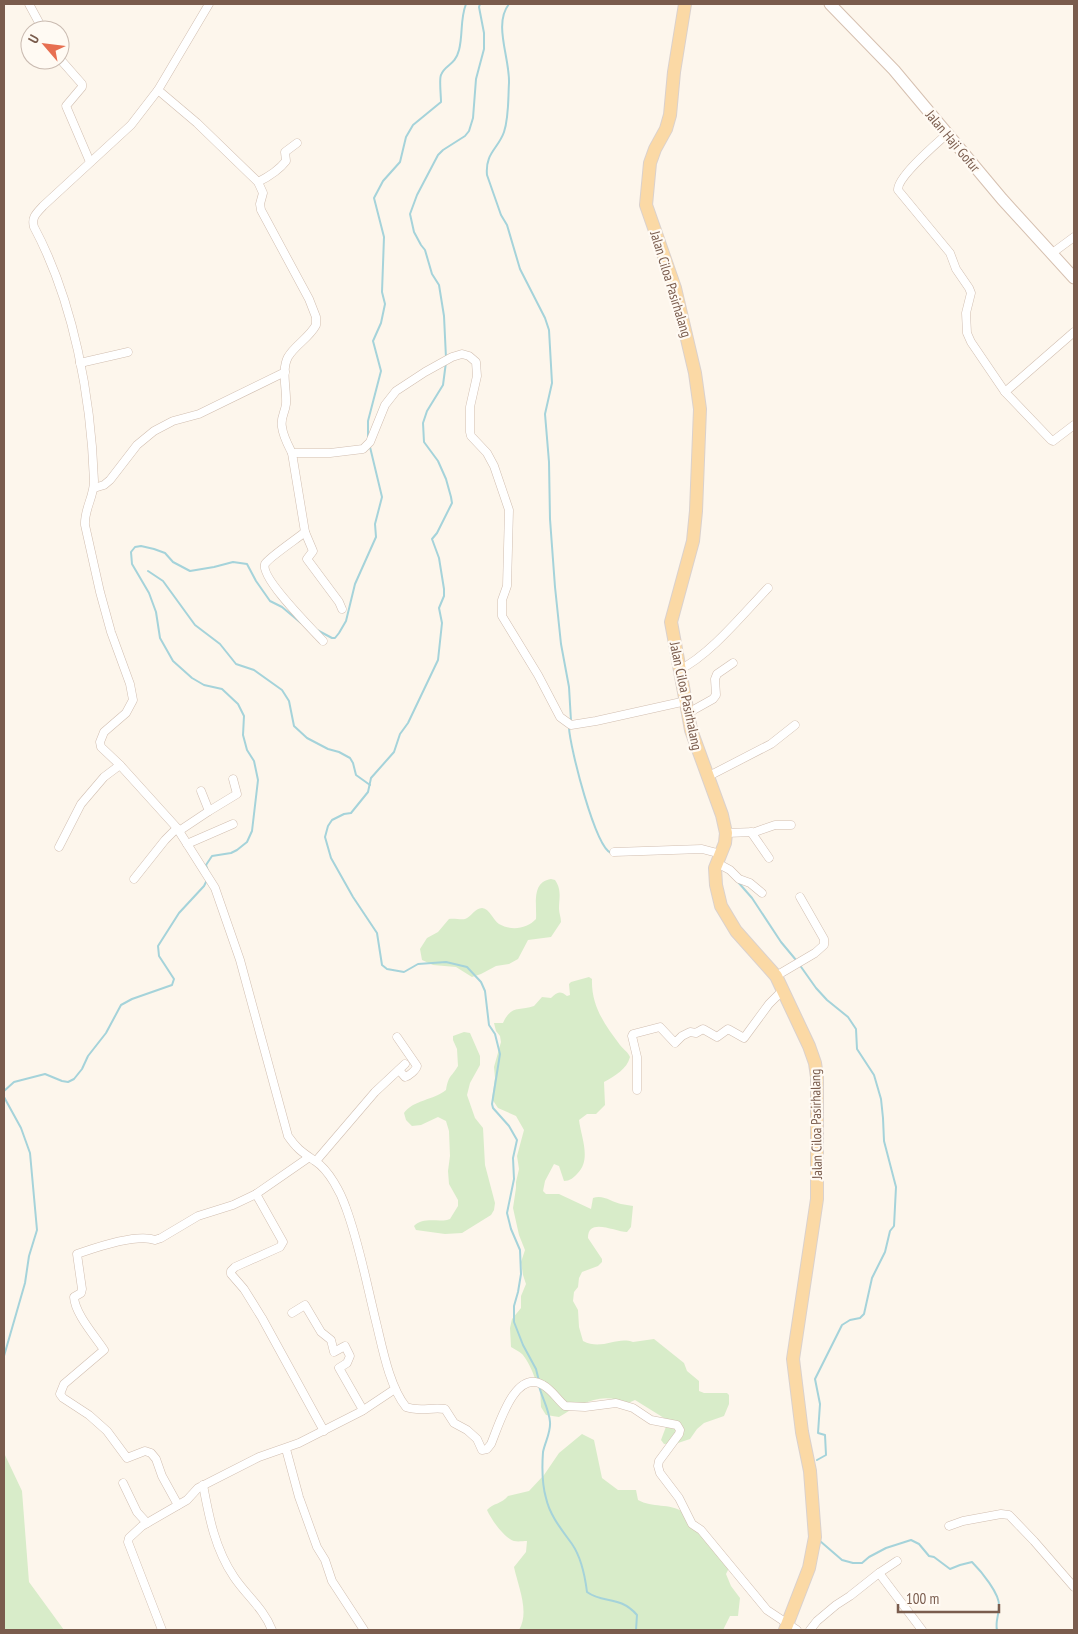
<svg xmlns="http://www.w3.org/2000/svg" width="1078" height="1634" font-family="'PT Sans Narrow',sans-serif">
<rect width="100%" height="100%" fill="#fdf6ec"/>
<g fill="#d8ecc9">
<path d="M551 879 555 880C562 890 559 898 559 909 559 913 561 917 561 922L551 937 528 940 518 959 509 964 496 966 481 974 472 977 456 967 433 965 422 960 420 949 427 938 438 932 449 919C454 918 461 920 465 919 471 917 475 908 482 908 490 909 493 920 499 924 511 931 527 929 536 919 537 905 531 882 551 879Z"/>
<path d="M589 977 592 979C591 1006 605 1025 620 1045 624 1050 628 1052 630 1057 627 1069 615 1076 604 1082L605 1105 596 1114H587L579 1120C581 1137 592 1160 577 1174 573 1178 570 1181 564 1181L559 1166 554 1164 545 1181 543 1191 546 1194H559L591 1209 593 1198C603 1194 612 1202 621 1204 625 1205 629 1205 633 1206L631 1227 627 1232C615 1232 588 1217 588 1238L602 1259V1262L598 1266 582 1272 579 1278 578 1287 574 1292 573 1301 578 1310 579 1327 583 1341C602 1351 616 1336 633 1342L654 1339 684 1363 687 1371 699 1381V1391L704 1393H727L729 1395V1404L724 1416 704 1423 697 1429 690 1439 678 1443 664 1444 661 1440 667 1424 664 1418 635 1400 626 1404C603 1390 579 1405 559 1417L546 1415 541 1407 540 1387 536 1384C536 1377 527 1359 522 1354 519 1351 514 1349 511 1347L510 1328 512 1319 521 1308V1296L526 1284 523 1275 521 1262 525 1250 519 1235 513 1208 516 1188V1182L519 1169 517 1156 524 1130 516 1116 498 1108 492 1099 495 1078 494 1067 501 1042 500 1036 496 1031 494 1023H503C511 1005 519 1011 534 1006L542 997 551 998C557 992 560 990 567 996L570 995 569 984 571 982Z"/>
<path d="M464 1032 470 1033 480 1056V1065L470 1083 467 1095 475 1118 483 1128 485 1165 495 1203 494 1210 491 1215 462 1233 445 1234 416 1230 414 1226C423 1217 436 1222 447 1220L450 1219 458 1206V1200L449 1184 448 1171 450 1156 449 1131 446 1121 438 1117 421 1125 412 1126 406 1120 404 1113C413 1100 434 1100 446 1090 449 1074 451 1078 458 1066L457 1049 453 1040V1036Z"/>
<path d="M582 1434 594 1440 602 1478 618 1490H636L638 1500C652 1508 670 1503 683 1512L729 1568 726 1574 731 1586 740 1598 738 1616H730L723 1630H519C530 1612 518 1586 514 1567L526 1552 527 1541C523 1541 518 1542 514 1541 504 1538 491 1519 487 1510 493 1503 502 1504 508 1496L529 1491 544 1475 559 1453Z"/>
<path d="M4 1453 22 1491 29 1582 64 1630H4Z"/>
</g>
<g fill="none" stroke-linecap="round" stroke-linejoin="round">
<g stroke="#a5d3da" stroke-width="2">
<path d="M509 4C493 24 510 58 509 83 508 99 509 117 504 132 498 149 485 153 487 175L501 215 507 225 520 269 545 318 549 330 552 383 545 414 549 462 550 519 555 587 561 644 569 687 571 721"/>
<path d="M446 358 444 316 439 285 432 274 425 250 421 245 414 232 410 214 417 195 438 155 443 150 465 136 469 131 473 118 476 79 484 49V33L479 7 480 4"/>
<path d="M446 362 443 385 427 411 423 423 424 442 438 461 446 479 451 497 452 503 437 533 432 539 439 558 444 589V596L439 608 442 623 438 660 408 723 400 734 394 752 371 778 368 792 351 813 344 814 332 820 328 826 325 837 331 858 353 897 377 933 382 965 387 969 404 972 418 964 446 962 467 967 481 982 485 991 489 1025 495 1034 500 1054 492 1104 493 1108 509 1126 517 1140 513 1158 514 1179 507 1213 511 1229 520 1250 521 1274 518 1292 514 1306V1322L523 1345 536 1369 539 1381"/>
<path d="M368 437V421L381 371 373 341 381 323 385 304 382 292 384 237 374 198 383 181 400 162 406 137 413 125 441 102C441 95 439 79 441 75 445 64 455 66 459 50 463 35 460 19 466 4"/>
<path d="M148 571 163 581 195 625 220 644 236 664 254 670 282 690 289 701 294 726 307 738 328 749 339 752 350 758 353 763 356 775 370 785"/>
<path d="M317 630 332 638H335L339 633 346 621 355 584 376 537 375 524 382 497 370 447"/>
<path d="M569 728C570 747 595 847 611 853"/>
<path d="M208 871 206 865 212 856 231 853 237 850 247 842 252 831 258 780 254 761 247 750 243 735 244 716 238 704 222 689 204 685 192 678 173 661 160 638 156 612 149 593 132 564 131 552 135 547 141 546 154 549 165 553 173 562 190 571 214 567 233 562 247 564 256 581 270 601 282 607 301 623"/>
<path d="M738 882 752 898 781 942 796 960"/>
<path d="M799 964 816 988 827 1000 848 1017 856 1029 857 1049 874 1075 881 1099 883 1118 884 1141 896 1187 894 1226 890 1231 885 1252 872 1278 864 1314 860 1318 850 1320 842 1325 815 1379 820 1404 818 1433 825 1435 826 1455 817 1460"/>
<path d="M4 1091 14 1082 45 1074 62 1081 68 1082 74 1079 82 1069 88 1056 106 1033 121 1005 132 999 172 985 174 979 159 956 158 946 179 913 204 886 207 880"/>
<path d="M4 1097 21 1128 30 1153 37 1230 29 1256 25 1283 4 1356"/>
<path d="M539 1386C542 1398 549 1409 550 1422 551 1432 545 1442 543 1452 542 1466 542 1484 546 1498 550 1516 562 1530 572 1544 581 1557 585 1576 587 1592 603 1604 620 1595 637 1615L636 1630"/>
<path d="M820 1541 842 1560 853 1563H862L869 1557 886 1548 911 1540 919 1544 929 1556 934 1557 950 1569 960 1565 972 1562C981 1571 1000 1594 999 1606 999 1615 995 1622 997 1630"/>
</g>
<g stroke="#d1beb0" stroke-width="9">
<g id="street">
<path d="M29 4 43 30"/>
<path d="M209 4 158 90 131 125 43 206C37 213 31 217 34 227 74 302 91 397 94 481 94 497 84 509 85 525L100 592 111 632 130 684 133 700 126 713 104 732 100 742 101 747 120 765 177 828 215 888 240 960 288 1136C297 1149 302 1152 315 1161 329 1170 341 1193 346 1208 360 1246 367 1286 377 1326 383 1351 390 1387 406 1407 419 1412 431 1407 445 1409L454 1423 467 1430 477 1439 482 1450 487 1449 491 1444C499 1425 515 1368 543 1385 552 1390 557 1399 565 1406L585 1407 616 1403 633 1408 651 1420 677 1425 680 1430 679 1434 659 1461 658 1466 660 1473 679 1498 692 1524 701 1530 767 1610 797 1630"/>
<path d="M60 59 82 84V87L66 106 90 162"/>
<path d="M158 90 197 123 258 182 263 193 260 204 261 210 309 299 316 317V325C309 338 295 345 288 357 281 370 287 390 286 404 285 413 280 418 282 427 283 436 288 445 292 453H330L363 449 370 442 385 405 396 391 425 372 452 357 462 354 469 356 476 362 477 376 470 407V432L471 436 487 453 494 466 509 510 507 586 502 600V616L538 675 560 717 571 725 596 721 686 701"/>
<path d="M947 134C936 144 897 177 898 190L950 253 956 269 969 288 971 293 966 313 967 333 971 342 1005 392"/>
<path d="M258 182C268 177 279 170 286 161L285 152 297 143"/>
<path d="M1051 254 1074 237"/>
<path d="M1074 332 1005 392 1051 440 1053 441 1074 425"/>
<path d="M80 363 128 352"/>
<path d="M292 453 305 532 313 551 307 559 339 602 342 609"/>
<path d="M94 488 104 485 110 480 137 445 154 431 173 421 199 414 285 372"/>
<path d="M305 532C298 538 268 558 265 564 260 578 313 630 323 641"/>
<path d="M679 670C710 655 743 614 768 588"/>
<path d="M688 713 713 699 716 695 715 679 717 674 733 663"/>
<path d="M707 777 771 744 795 725"/>
<path d="M209 811 237 794 233 779"/>
<path d="M179 831 209 811 201 791"/>
<path d="M751 832 769 858"/>
<path d="M726 833 755 832 775 825H791"/>
<path d="M187 844 233 824"/>
<path d="M59 847 81 804 104 777 120 765"/>
<path d="M614 852 702 849 721 854"/>
<path d="M717 863 730 870 739 879 750 883 762 893"/>
<path d="M134 879 165 840 177 828"/>
<path d="M776 976 815 953 824 945V939L800 897"/>
<path d="M397 1037 417 1066C416 1070 409 1076 405 1077L399 1070"/>
<path d="M637 1090V1057L632 1036 633 1034 660 1027 675 1043 682 1036 690 1032 696 1033 703 1029 717 1037 728 1029 744 1038 769 1004 782 991"/>
<path d="M316 1161 375 1092 405 1064"/>
<path d="M256 1194 283 1242 280 1247 235 1267 231 1271V1274L244 1289 262 1318 324 1431"/>
<path d="M292 1313 305 1305 321 1332 331 1340 334 1352 345 1346 350 1356 347 1363 339 1368 363 1410"/>
<path d="M286 1449 299 1497 317 1547 325 1560 332 1581 364 1630"/>
<path d="M123 1483 137 1512 147 1523"/>
<path d="M203 1485C209 1517 215 1549 234 1577 246 1595 264 1609 272 1630"/>
<path d="M178 1505 162 1476 156 1459 151 1453 145 1451 127 1458 107 1431 89 1415 63 1398 60 1394 64 1384 104 1350C95 1336 75 1314 74 1297L81 1293 82 1289 77 1254C95 1248 137 1233 155 1240L161 1238 198 1216 233 1205 256 1194 308 1158"/>
<path d="M949 1526 963 1521 1001 1514 1009 1515 1034 1541 1074 1587"/>
<path d="M879 1573 922 1630"/>
<path d="M162 1630 128 1542 129 1538 142 1526 187 1500 198 1488 259 1457 299 1443 362 1411 395 1389"/>
<path d="M810 1630 817 1621 836 1605 850 1596 879 1573 897 1561"/>
</g>
</g>
<g stroke="#d6c0b0" stroke-width="13">
<path id="secondary" d="M830 4 894 70 1002 199 1074 278"/>
</g>
<g stroke="#dad1cd" stroke-width="14">
<path id="primary" d="M685 4 674 72 670 115 666 129 655 149 650 163 646 205 675 288 695 373 700 409 696 511 693 541 671 622 691 730 722 815 726 833 725 843 715 868 716 885 721 906 736 931 776 976 809 1046 815 1063 817 1077V1199L793 1359 802 1432 810 1471 815 1537 809 1568 785 1630"/>
</g>
<use href="#street" stroke="#fff" stroke-width="8"/>
<use href="#secondary" stroke="#fff" stroke-width="11"/>
<use href="#primary" stroke="#fbd9a5" stroke-width="12"/>
</g>
<g text-anchor="middle" stroke-width="4.5" stroke-linejoin="round" paint-order="stroke">
<g font-size="14" fill="#7a5c4d" stroke="#fffaf3">
<text transform="translate(953 141) rotate(50)" y="5">Jalan Haji Gofur</text>
<text transform="translate(671 284) rotate(73)" y="5">Jalan Ciloa Pasirhalang</text>
<text transform="translate(686 696) rotate(78)" y="5">Jalan Ciloa Pasirhalang</text>
<text transform="translate(816 1124) rotate(-91)" y="5">Jalan Ciloa Pasirhalang</text>
</g>
</g>
<rect width="1078" height="1634" fill="none" stroke="#7a5c4d" stroke-width="10"/>
<g transform="translate(45 45) rotate(298)"><circle r="24" fill="#fffaf3" stroke="#cabbb1"/>
<path d="M0-4L9 19L0 12L-9 19Z" fill="#e76f51"/>
<text y="-8" font-size="14" font-weight="bold" text-anchor="middle" fill="#7a5c4d">U</text>
</g>
<path d="M898 1604v8h101v-8" fill="none" stroke="#7a5c4d" stroke-width="2.5"/>
<text x="906" y="1604" font-size="15" fill="#7a5c4d" stroke="#fffaf3" stroke-width="4" paint-order="stroke">100 m</text>
</svg>
